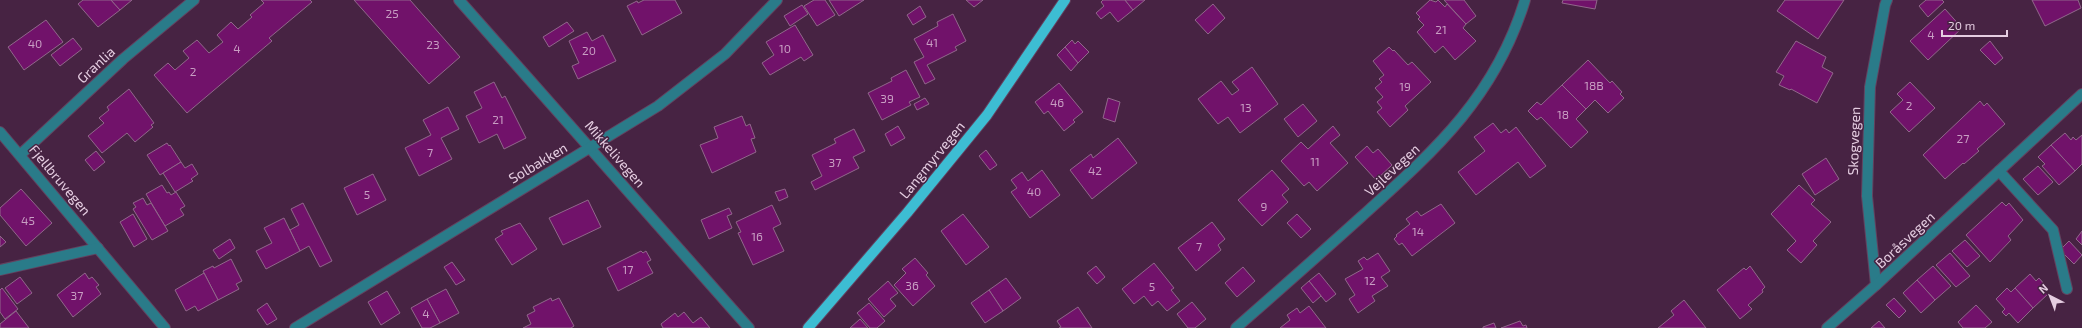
<svg xmlns="http://www.w3.org/2000/svg" width="2082" height="328" font-family="'Exo 2',sans-serif">
<rect width="100%" height="100%" fill="#472343"/>
<g fill="#71126a" stroke="#91678b">
<path d="M83 0H111L120 10 98 27 78 4Z"/>
<path d="M111 0H132L120 10Z"/>
<path d="M261 0H310L312 2 269 38 272 41 187 113 154 75 168 63 175 70 189 58 183 51 197 40 209 53 223 42 217 35 231 22 238 29 252 17 250 15 264 3Z"/>
<path d="M354 0H410L460 57 429 84Z"/>
<path d="M644 0H675L682 13 642 35 627 6 637 1 638 3Z"/>
<path d="M814 0H825L835 15 817 26 804 6Z"/>
<path d="M829 0H864L839 16Z"/>
<path d="M966 0H983L974 7Z"/>
<path d="M1103 0H1125L1133 10 1118 22 1110 12 1101 19 1096 13 1104 6 1101 2Z"/>
<path d="M1125 0H1145L1133 10Z"/>
<path d="M1430 0 1436 2 1438 0 1445 7 1447 4 1466 24 1463 28 1476 41 1455 60 1443 46 1435 53 1417 32 1424 25 1418 19 1420 17 1416 13Z"/>
<path d="M1444 0H1464L1476 16 1466 24Z"/>
<path d="M1563 0H1597L1595 9 1562 3Z"/>
<path d="M1785 0H1844L1818 39 1777 11Z"/>
<path d="M1926 0H1942L1944 2 1928 17 1919 6Z"/>
<path d="M2032 0H2078L2081 8 2045 26Z"/>
<path d="M1213 4 1225 18 1208 34 1195 20Z"/>
<path d="M802 5 808 14 790 26 784 16Z"/>
<path d="M920 6 926 17 913 25 907 15Z"/>
<path d="M1945 9 1962 28 1928 60 1910 41Z"/>
<path d="M953 14 966 41 955 47 957 50 927 65 935 79 925 84 914 62 924 57 914 39 938 26 937 22Z"/>
<path d="M46 20 63 42 24 70 8 47Z"/>
<path d="M567 22 574 31 549 47 543 37Z"/>
<path d="M795 25 813 55 804 61 801 57 770 75 762 63 774 55 766 42Z"/>
<path d="M587 32 592 41 603 35 616 61 578 79 572 66 579 63 569 41Z"/>
<path d="M73 38 82 49 60 66 51 55Z"/>
<path d="M1072 40 1075 44 1078 41 1089 52 1078 63 1065 47Z"/>
<path d="M1796 41 1826 57 1822 67 1833 73 1817 103 1791 89 1790 90 1779 85 1784 76 1776 72Z"/>
<path d="M1990 41 2003 58 1995 65 1980 50Z"/>
<path d="M1065 47 1078 63 1071 71 1057 55Z"/>
<path d="M1389 47 1393 51 1394 50 1408 65 1412 62 1431 82 1405 106 1408 110 1390 127 1377 112 1382 108 1377 102 1383 97 1375 88 1382 82 1379 79 1384 75 1373 61Z"/>
<path d="M1588 60 1610 83 1612 81 1622 92 1620 94 1624 98 1608 113 1595 100 1586 109 1562 85Z"/>
<path d="M1252 67 1278 104 1240 133 1228 117 1218 124 1198 99 1221 81 1232 95 1239 90 1232 82Z"/>
<path d="M906 70 920 97 909 102 911 105 882 120 868 93 892 81 891 78Z"/>
<path d="M494 82 502 98 505 96 526 138 504 149 497 134 479 143 466 116 482 108 474 92Z"/>
<path d="M1910 82 1935 108 1909 132 1890 112 1903 100 1897 94Z"/>
<path d="M1059 83 1083 112 1073 120 1075 122 1064 131 1048 111 1044 114 1035 102Z"/>
<path d="M1562 85 1586 109 1576 119 1588 132 1571 148 1541 117 1537 120 1528 111 1537 102 1541 105Z"/>
<path d="M129 89 154 123 151 125 153 127 135 142 127 133 102 153 88 136 104 123 99 118 109 110 107 107Z"/>
<path d="M925 98 929 104 917 110 914 104Z"/>
<path d="M1108 98 1120 102 1115 122 1103 118Z"/>
<path d="M1980 101 1984 106 1987 103 2005 124 1977 149 1979 151 1964 164 1963 163 1945 179 1923 155Z"/>
<path d="M1303 104 1317 121 1298 137 1284 119Z"/>
<path d="M448 107 459 129 441 138 452 159 419 176 405 148 431 135 423 120Z"/>
<path d="M742 116 746 126 750 124 755 138 751 139 756 152 712 173 700 145 718 138 714 127Z"/>
<path d="M1493 123 1501 133 1506 129 1509 133 1516 127 1546 166 1530 178 1518 162 1476 195 1458 172 1485 151 1474 137Z"/>
<path d="M898 126 905 138 891 146 885 134Z"/>
<path d="M1333 126 1340 135 1330 143 1348 163 1317 191 1309 182 1304 186 1281 161 1301 142 1308 149Z"/>
<path d="M854 129 865 151 853 157 859 168 815 190 811 182 822 176 812 155 836 143 834 139Z"/>
<path d="M2065 133 2071 140 2073 137 2076 140 2082 135V164L2075 171 2051 145Z"/>
<path d="M1118 138 1137 163 1092 199 1070 170 1091 154 1093 158Z"/>
<path d="M167 143 169 146 170 145 181 162 160 175 147 155Z"/>
<path d="M2051 145 2075 171 2059 185 2042 166 2045 164 2038 157Z"/>
<path d="M1367 146 1373 153 1378 149 1392 165 1376 180 1355 157Z"/>
<path d="M986 150 997 165 990 170 979 156Z"/>
<path d="M96 151 105 162 94 171 85 160Z"/>
<path d="M1826 158 1839 179 1815 195 1802 174Z"/>
<path d="M181 162 185 168 192 164 198 174 191 179 193 181 175 192 163 173Z"/>
<path d="M2038 166 2053 182 2038 195 2023 179Z"/>
<path d="M1042 170 1060 195 1030 218 1011 192 1017 188 1011 180 1022 172 1028 181Z"/>
<path d="M1272 170 1289 189 1282 195 1288 202 1262 226 1238 200Z"/>
<path d="M373 174 386 200 357 215 344 188Z"/>
<path d="M162 185 167 193 169 192 171 195 176 192 185 206 180 209 184 215 165 226 146 194Z"/>
<path d="M1799 185 1815 200 1811 204 1831 222 1813 241 1817 245 1801 263 1787 250 1796 241 1771 214Z"/>
<path d="M21 189 52 223 26 246 0 215V208Z"/>
<path d="M785 189 788 197 779 201 775 192Z"/>
<path d="M143 198 147 205 151 203 168 231 152 240 133 209 136 207 133 203Z"/>
<path d="M588 200 601 227 563 245 549 218Z"/>
<path d="M2002 202 2006 206 2009 203 2023 220 2008 236 2011 240 1990 262 1966 235Z"/>
<path d="M303 203 332 261 320 267 309 246 300 251 290 230 299 225 291 209Z"/>
<path d="M1441 204 1455 223 1412 256 1402 243 1399 245 1394 239 1397 236 1396 235 1410 224 1406 219 1417 211 1421 216Z"/>
<path d="M772 205 781 224 773 228 784 251 753 265 738 233 741 232 736 222Z"/>
<path d="M729 208 732 214 727 216 732 228 709 239 701 220Z"/>
<path d="M133 214 147 239 134 247 120 222Z"/>
<path d="M963 214 989 247 966 265 941 231Z"/>
<path d="M1297 214 1311 229 1301 238 1287 223Z"/>
<path d="M284 218 300 251 266 269 256 251 272 243 264 228Z"/>
<path d="M1212 222 1225 239 1218 245 1221 250 1196 271 1178 248Z"/>
<path d="M520 223 537 249 512 265 495 239 503 234 501 231Z"/>
<path d="M2082 231V245L2076 239Z"/>
<path d="M0 236 6 242 0 247Z"/>
<path d="M230 239 235 248 219 259 213 250Z"/>
<path d="M1965 240 1980 256 1967 267 1952 251Z"/>
<path d="M2069 241 2082 255 2074 264 2060 250Z"/>
<path d="M641 251 643 253 646 251 651 260 647 262 653 273 618 291 607 268Z"/>
<path d="M1378 253 1390 271 1381 277 1388 286 1372 296 1375 301 1358 313 1349 299 1355 295 1345 279 1363 269 1358 261 1364 257 1367 260Z"/>
<path d="M1950 253 1970 276 1956 287 1936 265Z"/>
<path d="M915 258 928 273 926 275 935 286 913 306 894 285 906 273 902 269Z"/>
<path d="M231 259 242 281 236 284 239 289 218 300 203 271 213 266 214 268Z"/>
<path d="M452 262 465 280 456 285 444 267Z"/>
<path d="M1154 263 1174 288 1171 290 1180 301 1167 311 1158 301 1152 306 1144 296 1134 304 1122 289Z"/>
<path d="M1096 266 1105 277 1097 284 1087 273Z"/>
<path d="M1750 266 1765 287 1762 290 1763 292 1748 305 1752 309 1740 319 1717 290 1744 268 1746 270Z"/>
<path d="M1933 266 1951 286 1935 300 1917 280Z"/>
<path d="M1243 267 1255 281 1237 297 1225 283Z"/>
<path d="M85 273 89 279 92 277 99 285 96 287 101 294 73 317 57 295Z"/>
<path d="M204 273 218 300 198 311 195 306 186 311 175 290Z"/>
<path d="M1319 273 1336 294 1326 302 1309 281Z"/>
<path d="M2030 274 2036 281 2039 278 2045 285 2042 288 2048 294 2033 308 2015 288Z"/>
<path d="M20 277 32 293 17 304 5 288Z"/>
<path d="M1006 278 1021 298 1003 311 989 290Z"/>
<path d="M1917 280 1935 300 1921 313 1903 293Z"/>
<path d="M888 281 898 293 890 299 896 306 884 317 868 299Z"/>
<path d="M1309 281 1321 296 1313 303 1301 288Z"/>
<path d="M2 288 18 309 5 319 0 312V290Z"/>
<path d="M2007 288 2011 292 2015 288 2033 308 2018 323 2009 313 2006 316 2002 312 2005 309 1996 299Z"/>
<path d="M446 289 459 313 440 323 427 299Z"/>
<path d="M989 290 1003 311 985 323 971 303Z"/>
<path d="M387 291 400 313 381 325 368 302Z"/>
<path d="M551 298 552 301 559 298 574 326 571 328H523L531 324 527 315 535 311 533 307Z"/>
<path d="M1894 298 1906 311 1899 318 1886 305Z"/>
<path d="M427 299 440 323 430 328H422L411 308Z"/>
<path d="M1684 300 1706 328H1658L1674 315 1671 311Z"/>
<path d="M1192 302 1206 319 1195 328H1188L1177 314Z"/>
<path d="M267 303 277 319 267 325 257 310Z"/>
<path d="M869 303 885 321 877 328H870L857 313Z"/>
<path d="M1976 305 1992 322 1985 328H1963L1958 322Z"/>
<path d="M1309 306 1326 328H1280L1290 320 1287 315 1297 308 1300 313Z"/>
<path d="M1078 307 1092 328H1059L1061 327 1057 321Z"/>
<path d="M16 311 29 328H0V324Z"/>
<path d="M684 312 693 323 701 317 710 328H663L661 324 675 313 678 317Z"/>
<path d="M860 319 868 328H850Z"/>
<path d="M1520 321 1523 326 1526 325 1527 328H1501Z"/>
<path d="M1879 321 1885 328H1871Z"/>
<path d="M1494 323 1496 328H1483V327Z"/>
</g>
<g fill="none" stroke-linecap="round" stroke-linejoin="round">
<g stroke="#63425f" stroke-width="12">
<g id="minor">
<path d="M459 0 749 328"/>
<path d="M0 132 165 328"/>
<path d="M21 154 123 59 194 0"/>
<path d="M1999 171 2053 230 2067 289"/>
<path d="M0 270 98 248"/>
<path d="M1876 285 1867 196 1870 87 1885 5 1887 0"/>
<path d="M295 328 658 106 725 54 777 0"/>
<path d="M1236 328C1278 291 1319 255 1361 217 1434 151 1495 98 1525 0"/>
<path d="M1827 328 1876 285 2082 94"/>
</g>
</g>
<g stroke="#63425f" stroke-width="12">
<path id="major" d="M808 328 907 213 987 115 1065 0"/>
</g>
<use href="#minor" stroke="#2a7b89" stroke-width="10"/>
<use href="#major" stroke="#3dbdd3" stroke-width="10"/>
</g>
<g text-anchor="middle" stroke-width="3" stroke-linejoin="round" paint-order="stroke">
<g font-size="12" fill="#c89ec3">
<text x="392" y="18">25</text>
<text x="1441" y="34">21</text>
<text x="1931" y="39">4</text>
<text x="932" y="47">41</text>
<text x="35" y="48">40</text>
<text x="433" y="49">23</text>
<text x="237" y="53">4</text>
<text x="785" y="53">10</text>
<text x="589" y="55">20</text>
<text x="193" y="76">2</text>
<text x="1594" y="90">18B</text>
<text x="1405" y="91">19</text>
<text x="887" y="103">39</text>
<text x="1057" y="107">46</text>
<text x="1909" y="110">2</text>
<text x="1246" y="112">13</text>
<text x="1563" y="119">18</text>
<text x="498" y="124">21</text>
<text x="1963" y="143">27</text>
<text x="430" y="157">7</text>
<text x="1315" y="166">11</text>
<text x="835" y="167">37</text>
<text x="1095" y="175">42</text>
<text x="1034" y="196">40</text>
<text x="367" y="199">5</text>
<text x="1264" y="211">9</text>
<text x="28" y="225">45</text>
<text x="1418" y="236">14</text>
<text x="757" y="241">16</text>
<text x="1199" y="251">7</text>
<text x="628" y="274">17</text>
<text x="1370" y="285">12</text>
<text x="912" y="290">36</text>
<text x="1152" y="291">5</text>
<text x="77" y="300">37</text>
<text x="426" y="318">4</text>
</g>
<g font-size="14" fill="#e5cde1" stroke="#472343">
<text transform="translate(96 65) rotate(-43)" y="5">Granlia</text>
<text transform="translate(1854 141) rotate(-88)" y="5">Skogvegen</text>
<text transform="translate(615 154) rotate(49)" y="5">Mikkelivegen</text>
<text transform="translate(932 160) rotate(-51)" y="5">Langmyrvegen</text>
<text transform="translate(538 163) rotate(-31)" y="5">Solbakken</text>
<text transform="translate(1392 170) rotate(-43)" y="5">Vejlevegen</text>
<text transform="translate(60 180) rotate(50)" y="5">Fjellbruvegen</text>
<text transform="translate(1905 240) rotate(-43)" y="5">Boråsvegen</text>
</g>
</g>
<g transform="translate(2050 296) rotate(318)" stroke="#472343" stroke-width="3" paint-order="stroke">
<path d="M0-3L7 15L0 10L-7 15Z" fill="#e5cde1"/>
<text y="-6" font-size="11" font-weight="bold" text-anchor="middle" fill="#e5cde1">N</text>
</g>
<path d="M1942 30v6h65v-6" fill="none" stroke="#e5cde1" stroke-width="2"/>
<text x="1948" y="30" font-size="12" fill="#e5cde1" stroke="#472343" stroke-width="3" paint-order="stroke">20 m</text>
</svg>
